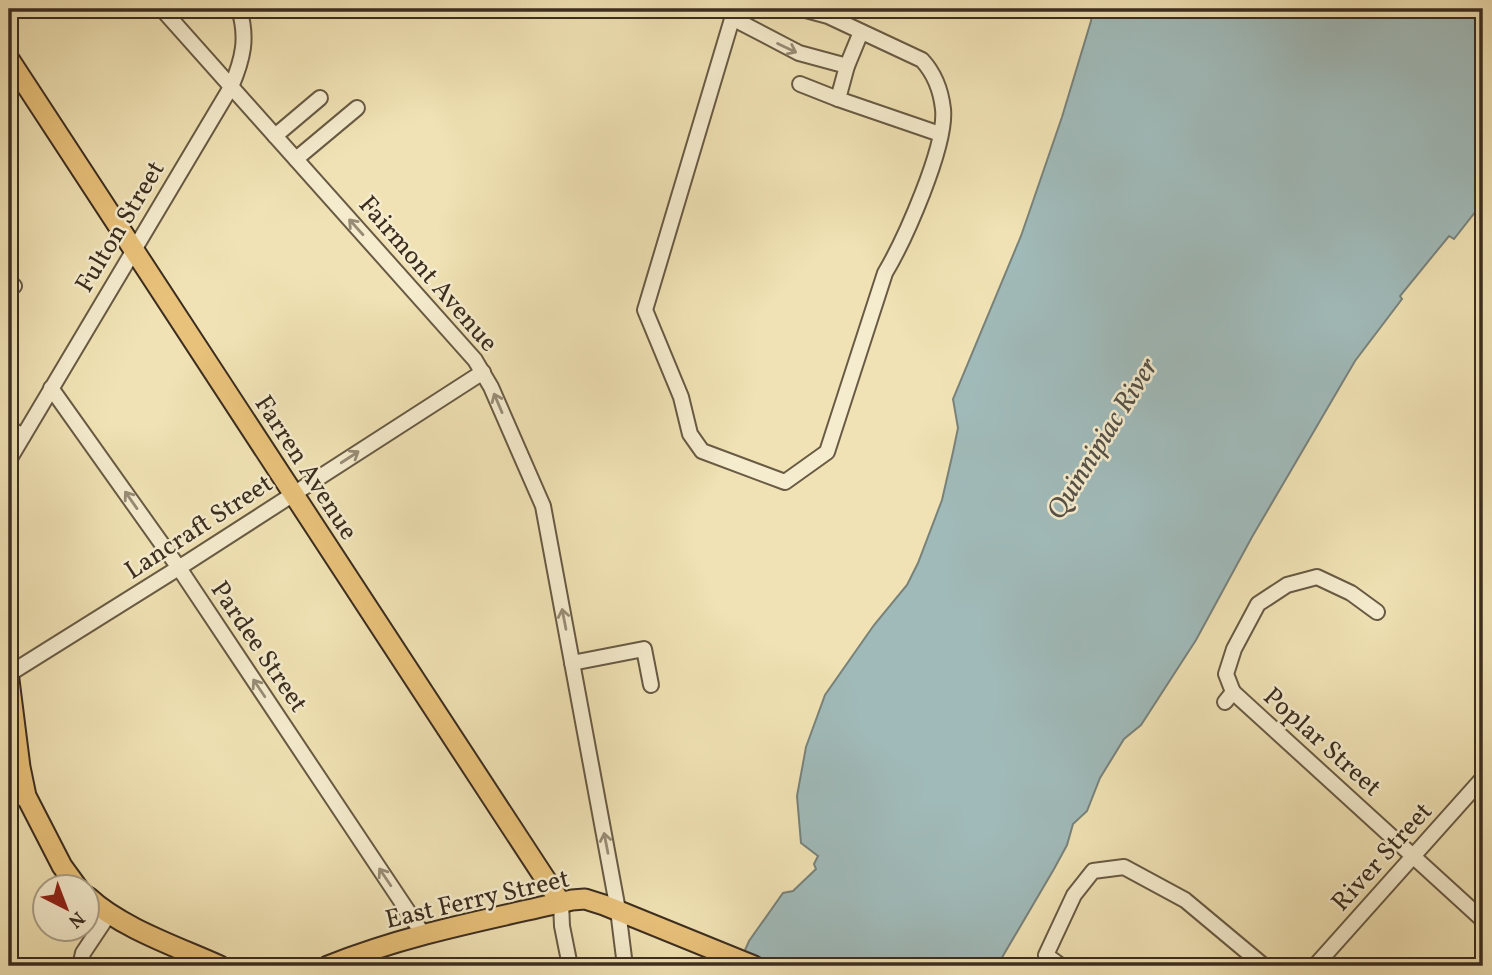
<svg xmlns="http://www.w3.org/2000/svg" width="1492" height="975" font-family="Vollkorn,serif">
<rect width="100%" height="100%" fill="#f0e2b4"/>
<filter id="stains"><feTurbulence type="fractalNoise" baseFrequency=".00286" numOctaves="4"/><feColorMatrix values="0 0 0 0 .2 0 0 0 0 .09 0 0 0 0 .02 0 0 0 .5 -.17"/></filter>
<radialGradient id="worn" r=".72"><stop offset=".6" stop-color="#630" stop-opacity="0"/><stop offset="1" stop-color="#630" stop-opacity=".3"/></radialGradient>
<path fill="#a0bab9" stroke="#78827b" stroke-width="2" d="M1092 9H1483V202L1454 239 1449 236 1400 296 1402 299 1355 361 1252 537 1196 640 1141 725 1124 739 1100 778 1087 811 1073 824 1067 845 1054 869 997 966H738L749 941 783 893 793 891 816 869 814 864 818 856 801 843 797 796 806 747 825 695 874 625 907 585 918 563 942 500 953 452 958 428 953 399 1021 236 1062 117 1091 21Z"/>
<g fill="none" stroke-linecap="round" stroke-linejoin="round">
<g stroke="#685a44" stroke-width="18">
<g id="minor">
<path d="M162 9 475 360 491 387 543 506 618 910 625 966"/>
<path d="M735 9 645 310 681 397 690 434 702 451 785 482 827 452 885 273C904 241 947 146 943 109 941 91 934 73 922 60L828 16 802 9"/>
<path d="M732 18 799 53 847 66"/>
<path d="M861 32 847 66 838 99 940 134"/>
<path d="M800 84 838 99"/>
<path d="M275 136 320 98"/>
<path d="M296 159 357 108"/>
<path d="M9 288 14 286"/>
<path d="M51 388 179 568 423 934"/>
<path d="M9 428 23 436"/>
<path d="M9 460 231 87C243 59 248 38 239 9"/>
<path d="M572 663 644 649 651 685"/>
<path d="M9 674 188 562 483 372"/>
<path d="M1233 692 1226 674 1234 649 1258 604 1287 585 1317 577 1351 593 1377 612"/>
<path d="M1225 702 1233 692 1483 920"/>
<path d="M9 800 26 796"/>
<path d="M561 903 562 926 570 966"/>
<path d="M80 966 83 953 109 914"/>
<path d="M1061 966 1046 955 1074 895 1093 871 1124 867 1185 900 1264 966"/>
<path d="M1315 966 1483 778"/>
</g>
</g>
<g stroke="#3b2d1f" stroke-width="23">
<g id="major">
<path d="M9 59 561 903"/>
<path d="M9 680 20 767 26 796 62 866 78 888"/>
<path d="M88 897C121 928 178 947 220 966"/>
<path d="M328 966C407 934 490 919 572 900L585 899 604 905 754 966"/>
</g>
</g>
<use href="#minor" stroke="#f5ecce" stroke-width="14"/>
<use href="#major" stroke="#e8c17a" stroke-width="19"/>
</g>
<defs><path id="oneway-shaft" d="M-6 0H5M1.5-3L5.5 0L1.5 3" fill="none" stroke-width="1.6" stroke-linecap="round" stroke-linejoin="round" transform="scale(1.75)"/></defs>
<g stroke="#988c76">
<use href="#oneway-shaft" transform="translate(787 48) rotate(26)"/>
<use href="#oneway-shaft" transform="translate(356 227) rotate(-132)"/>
<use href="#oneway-shaft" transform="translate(498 403) rotate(-113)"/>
<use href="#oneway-shaft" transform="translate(350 457) rotate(-33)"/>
<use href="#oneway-shaft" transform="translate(131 500) rotate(-125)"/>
<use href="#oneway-shaft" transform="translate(564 619) rotate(-101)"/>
<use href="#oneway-shaft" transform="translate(259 688) rotate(-124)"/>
<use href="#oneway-shaft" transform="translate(606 843) rotate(-101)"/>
<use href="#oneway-shaft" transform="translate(385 877) rotate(-124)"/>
</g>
<g text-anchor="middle" stroke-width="5" stroke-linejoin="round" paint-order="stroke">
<g font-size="26" fill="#3b2d1f" stroke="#f5ecce">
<text transform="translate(119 226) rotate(-59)" y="9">Fulton Street</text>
<text transform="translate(429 273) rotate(49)" y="9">Fairmont Avenue</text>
<text transform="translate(307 467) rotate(57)" y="9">Farren Avenue</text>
<text transform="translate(198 526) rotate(-33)" y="9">Lancraft Street</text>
<text transform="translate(260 646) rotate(56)" y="9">Pardee Street</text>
<text transform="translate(1323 741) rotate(42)" y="9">Poplar Street</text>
<text transform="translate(1381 856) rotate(-48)" y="9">River Street</text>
<text transform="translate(477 898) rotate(-13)" y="9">East Ferry Street</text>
</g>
<g font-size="28" font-style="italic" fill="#545046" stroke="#f5ecce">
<text transform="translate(1101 438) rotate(-58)" y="10">Quinnipiac River</text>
</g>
</g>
<rect width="1492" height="975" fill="none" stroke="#f0e2b4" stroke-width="35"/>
<rect x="10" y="10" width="1471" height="954" fill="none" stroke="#3b2d1f" stroke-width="3.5"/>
<rect x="18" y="18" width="1457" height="940" fill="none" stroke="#3b2d1f" stroke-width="2"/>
<g transform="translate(66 908) rotate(138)"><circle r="33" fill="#f5ecce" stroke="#aba088" stroke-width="2"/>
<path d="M0-5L12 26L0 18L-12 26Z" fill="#8f2418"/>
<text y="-10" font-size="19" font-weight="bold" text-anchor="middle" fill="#3b2d1f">N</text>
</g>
<rect width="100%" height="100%" filter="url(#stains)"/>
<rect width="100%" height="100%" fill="url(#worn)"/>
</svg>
